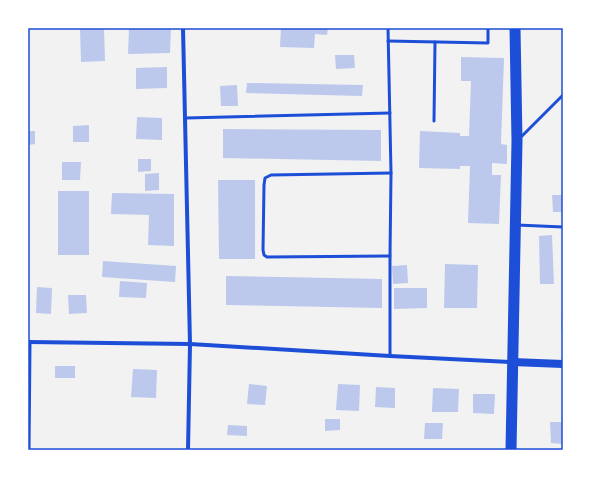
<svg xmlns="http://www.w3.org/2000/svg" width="591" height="478" font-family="'Open Sans',sans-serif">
<rect width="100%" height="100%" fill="#f2f2f2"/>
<g fill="#bdc9ec">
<path d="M80 28H104L105 61 81 62Z"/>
<path d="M129 28H171L170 53 128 54Z"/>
<path d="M281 28H328L327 35 315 34 314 48 280 47Z"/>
<path d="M335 55H354L355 68 336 69Z"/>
<path d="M461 57 504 58 501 144 507 145V164L492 163V175H501L499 224 468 223 470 166H460V169L419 168 420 131 460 133V136H469L471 81H461Z"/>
<path d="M167 67V88L136 89V68Z"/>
<path d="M247 83 363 85 362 96 246 93Z"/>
<path d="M237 85 238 106H221L220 86Z"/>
<path d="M137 117 162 118V140L136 139Z"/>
<path d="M89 125V142H73V126Z"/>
<path d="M223 129 381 130V161L223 158Z"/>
<path d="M28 131H35V144L28 145Z"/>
<path d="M138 159H151V171L138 172Z"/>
<path d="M62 162H81L80 180H62Z"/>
<path d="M159 173V190L145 191V174Z"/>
<path d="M218 180H255V259H219Z"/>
<rect x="58" y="191" width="31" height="64"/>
<path d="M112 193 174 194V246L148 245 149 215 111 214Z"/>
<path d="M552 195H563V212H553Z"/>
<path d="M552 235 554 284H540L539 236Z"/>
<path d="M103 261 176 266 175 282 102 277Z"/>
<path d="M445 264 478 265 477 308H444Z"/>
<path d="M407 265 408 283 393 284 392 266Z"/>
<path d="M226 276 382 279V308L226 305Z"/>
<path d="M120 281 147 283 146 298 119 297Z"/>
<path d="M37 287 52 288 51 314 36 313Z"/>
<path d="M394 288H427V308L394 309Z"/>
<path d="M68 295H86L87 313 69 314Z"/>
<path d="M562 309H563V330H561Z"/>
<rect x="55" y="366" width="20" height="12"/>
<path d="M133 369 157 370 156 398 131 397Z"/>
<path d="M249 384 267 386 265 405 247 404Z"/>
<path d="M338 384 360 385 359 411 336 410Z"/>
<path d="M376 387 395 388V408L375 407Z"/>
<path d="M433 388 459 389 458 412H432Z"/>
<path d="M473 394H495L494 414 473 413Z"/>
<path d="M325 419H340V430L325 431Z"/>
<path d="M550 422H563V444L551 443Z"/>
<path d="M425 423H443L442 439H424Z"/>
<path d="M228 425 247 426V436L227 435Z"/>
</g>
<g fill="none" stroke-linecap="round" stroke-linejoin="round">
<g stroke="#1d4ed8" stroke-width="3">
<path d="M388 28 391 173 390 256V356"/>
<path d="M388 41 488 43V28"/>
<path d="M186 118 390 113"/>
<path d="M434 121 435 42"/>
<path d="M521 137 563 95"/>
<path d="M517 225 563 227"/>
<path d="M390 256 267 257 264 255 263 250 264 185 265 178 271 175 391 173"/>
<path d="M29 450 30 343"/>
</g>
<g stroke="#1d4ed8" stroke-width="4">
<path d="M183 28 190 344 188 450"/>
<path d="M28 342 190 344 390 356 511 362"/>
</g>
<path stroke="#1d4ed8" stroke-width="8" d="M512 362 563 364"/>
<path stroke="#1d4ed8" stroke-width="11" d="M511 450 517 141 515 28"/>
</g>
<rect width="591" height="478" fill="none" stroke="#ffffff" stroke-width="58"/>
<rect x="29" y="29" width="533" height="420" fill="none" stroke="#1d4ed8" stroke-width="1.5"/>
</svg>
